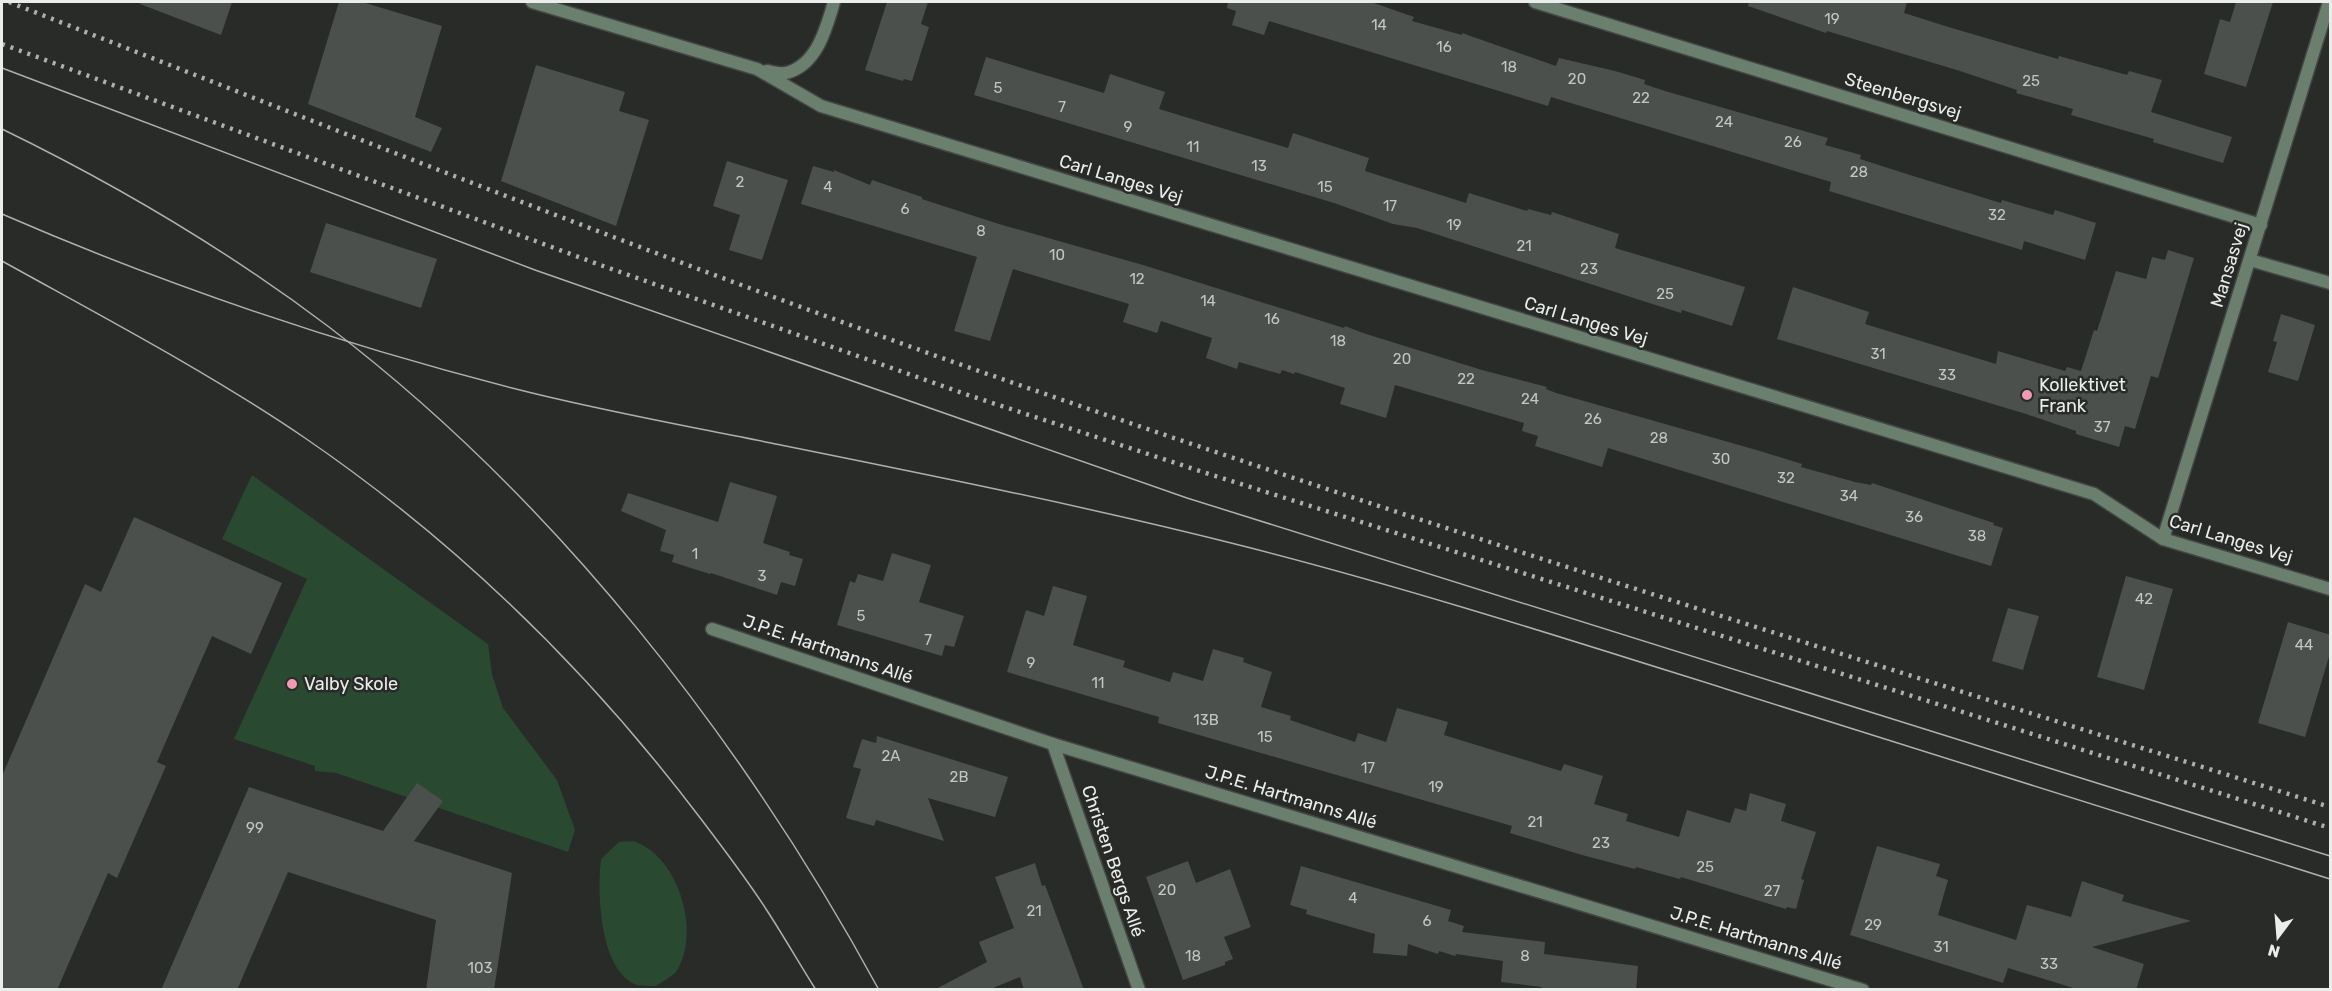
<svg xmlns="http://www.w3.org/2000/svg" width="2332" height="991" font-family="Rubik,sans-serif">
<rect width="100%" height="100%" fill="#282b28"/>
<g fill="#294930">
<path d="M252 475 488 644 492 674 503 708 557 780 575 830 568 852 336 773 315 771V766L234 739 307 579 222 539Z"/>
<path d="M619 842C625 842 633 840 638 843 679 860 700 931 678 969 674 976 663 981 656 986 651 986 643 986 637 985 599 971 597 891 601 859Z"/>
</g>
<g fill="#4c504d">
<path d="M141 2H232L221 35 140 4Z"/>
<path d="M339 2H362L442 26 415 117 442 128 431 152 308 104Z"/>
<path d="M887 2H928L921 24 929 27 912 81 904 79 903 81 865 70Z"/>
<path d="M1228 2H1371L1414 17 1412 21 1462 35V33L1556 66 1559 58 1615 71 1645 80 1644 84 1665 91 1828 138 1825 145 1861 155 1860 159 1910 175 2001 203 2002 200 2053 215 2055 210 2096 223 2085 260 2024 241 2022 250 1829 191 1831 182 1551 97 1548 106 1269 21 1264 35 1232 25 1236 11 1227 8Z"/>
<path d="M1749 2H1907L1904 13 1955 29 2058 59 2059 56 2127 75 2129 71 2162 80 2151 112 2232 137 2223 163 2153 142 2154 139 2071 115 2073 109 2016 93 2017 90 1960 71 1827 31 1826 33 1748 6Z"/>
<path d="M2236 2H2273L2246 87 2204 74 2220 19 2230 22Z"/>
<path d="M986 57 1104 93 1110 74 1165 92 1159 109 1288 148 1293 133 1369 158 1365 171 1466 203 1469 193 1527 211 1528 209 1551 215 1552 212 1619 234 1615 248 1745 287 1732 326 1682 310 1681 313 1643 301 1417 228 1393 224 1334 203 974 95Z"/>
<path d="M536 65 625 92 619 111 649 120 616 226 501 181Z"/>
<path d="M727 161 788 180 762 260 729 250 740 215 713 206Z"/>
<path d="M813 166 834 172V170L870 185 872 180 922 197V199L931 202 999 224 1143 265 1344 328 1345 326 1363 333 1482 370 1547 387 1546 389 1556 393 1760 451 1802 464 1801 467 1855 482 1871 485 1872 483 1994 523 1993 525 2003 528 1991 566 1608 448 1602 467 1535 446 1538 436 1522 431 1524 423 1395 385 1386 418 1340 404 1345 388 1295 372 1294 374 1282 370 1280 374 1239 362 1237 369 1206 358 1212 338 1161 321 1157 333 1123 322 1129 304 1013 269 990 341 954 331 977 257 801 204Z"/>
<path d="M326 223 437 259 421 308 310 272Z"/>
<path d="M2168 250 2194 258 2158 378 2151 376 2135 429 2125 426 2119 447 2076 434V431L2026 414 1777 339 1793 287 1869 312 1865 324 1996 364 1998 351 2065 371 2067 367 2081 371 2094 330 2097 331 2116 271 2146 279 2152 257 2165 260Z"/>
<path d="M2281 314 2315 325 2298 381 2268 372 2277 342 2273 341Z"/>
<path d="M730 482 777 496 763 543 790 552 789 555 803 559 795 586 781 582 777 595 711 573 710 574 672 562 674 555 660 551 666 530 621 511 628 493 718 522Z"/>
<path d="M134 517 282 583 251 654 212 636 157 762 166 766 117 878 108 873 57 990H2V776L85 584 101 592Z"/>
<path d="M892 553 931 565 919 602 964 616 954 647 945 645 942 656 837 625 850 581 855 583 858 574 883 581Z"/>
<path d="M2126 576 2173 589 2144 690 2097 677Z"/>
<path d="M1053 586 1087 596 1073 645 1125 661 1123 667 1170 682 1173 672 1203 681 1213 649 1244 658 1243 662 1272 672 1261 707 1291 716 1290 720 1355 742 1358 733 1386 742 1397 708 1448 722 1444 735 1561 771 1564 764 1603 776 1594 804 1628 814 1626 821 1679 837 1687 810 1730 823 1735 808 1746 811 1750 793 1786 804 1781 821 1816 832 1801 879 1804 880 1796 909 1787 907 1786 909 1681 877 1680 879 1636 867 1635 869 1582 855 1510 833 1512 826 1158 723 1159 717 1007 672 1026 610 1044 616Z"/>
<path d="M2008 608 2039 616 2023 670 1992 661Z"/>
<path d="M2288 622 2331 635V650L2305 737 2258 723Z"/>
<path d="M877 736 1008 777 995 817 928 798 944 841 876 820 874 826 846 818 861 769 853 767 862 739 876 743Z"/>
<path d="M417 783 443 801 414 841 512 873 494 990H426L436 920 288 872 237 990H161L249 787 383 831Z"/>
<path d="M1877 846 1940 864 1936 876 1948 880 1938 915 2016 940 2027 905 2071 917 2082 881 2124 895 2122 901 2191 921 2092 947 2144 964 2136 990H2080L2008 968 2003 983 1850 935Z"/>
<path d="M1188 861 1196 883 1230 869 1251 927 1224 937 1233 959 1225 962V965L1183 980 1146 877Z"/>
<path d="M1035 863 1042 886 1045 885 1084 990H1024L1020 977 988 990H934L987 962 979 942 1014 928 995 877Z"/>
<path d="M1301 866 1451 910 1448 921 1464 926 1462 932 1545 942 1544 954 1638 966 1636 990H1541L1542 987 1501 982 1503 961 1456 954 1455 956 1439 951 1438 954 1408 944 1407 956 1373 953 1375 934 1306 914 1307 910 1290 905Z"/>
</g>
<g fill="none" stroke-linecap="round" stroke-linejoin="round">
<g stroke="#434643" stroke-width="15">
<g id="street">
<path d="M532 2 757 69 821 106 2094 494 2163 539 2330 589"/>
<path d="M1535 2 2261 225"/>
<path d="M767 71C773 72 780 74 786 73 817 65 826 29 834 2"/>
<path d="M2250 260 2330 283"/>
<path d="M2163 539 2329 2"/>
<path d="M712 629 1053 744 1863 990"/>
<path d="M1053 744 1139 990"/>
</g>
</g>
<use href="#street" stroke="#6b7f6e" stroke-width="12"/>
<g stroke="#adb0ad" stroke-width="1.5">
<path d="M2 68 535 270 1187 498 2330 856"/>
<path d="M2 129C117 185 227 250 329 327 556 500 743 740 879 990"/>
<path d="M2 214C170 287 343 345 520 390 603 411 687 426 771 443 930 475 1090 507 1247 547 1408 588 1567 639 1726 689 1928 752 2129 816 2330 879"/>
<path d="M2 261C103 317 208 372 305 438 457 542 589 671 701 819 723 848 746 878 766 909 783 935 799 963 816 990"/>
</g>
<g stroke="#adb0ad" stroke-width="4.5" stroke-dasharray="3 6" stroke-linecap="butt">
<path d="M9 2C331 128 652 256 979 371 1425 527 1879 665 2330 807"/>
<path d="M2 44 603 266 968 395 1206 473 2330 828"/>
</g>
</g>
<g fill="#f09ab5" stroke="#282b28" stroke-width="2">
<circle cx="2027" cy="395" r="6"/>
<circle cx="292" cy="684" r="6"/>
</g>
<g text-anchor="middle" stroke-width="5" stroke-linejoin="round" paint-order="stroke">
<g font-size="15" fill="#c2c6c4">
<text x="1832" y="24">19</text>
<text x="1379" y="30">14</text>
<text x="1444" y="52">16</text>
<text x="1509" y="72">18</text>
<text x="1577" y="84">20</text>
<text x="2031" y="86">25</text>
<text x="998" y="93">5</text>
<text x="1641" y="103">22</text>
<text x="1062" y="112">7</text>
<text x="1724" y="127">24</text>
<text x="1128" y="132">9</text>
<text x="1793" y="147">26</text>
<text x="1193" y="152">11</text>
<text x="1259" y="171">13</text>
<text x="1859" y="177">28</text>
<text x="740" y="187">2</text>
<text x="828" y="192">4</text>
<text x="1325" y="192">15</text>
<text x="1390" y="211">17</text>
<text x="905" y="214">6</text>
<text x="1997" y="220">32</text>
<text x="1454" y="230">19</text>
<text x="981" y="236">8</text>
<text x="1524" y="251">21</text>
<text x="1057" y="260">10</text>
<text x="1589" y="274">23</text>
<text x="1137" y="284">12</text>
<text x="1665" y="299">25</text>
<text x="1208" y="306">14</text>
<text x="1272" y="324">16</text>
<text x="1338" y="346">18</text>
<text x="1878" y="359">31</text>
<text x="1402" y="364">20</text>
<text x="1947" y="380">33</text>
<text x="1466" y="384">22</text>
<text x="1530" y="404">24</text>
<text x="1593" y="424">26</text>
<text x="2102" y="432">37</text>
<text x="1659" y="443">28</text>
<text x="1721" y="464">30</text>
<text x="1786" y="483">32</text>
<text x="1849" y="501">34</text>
<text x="1914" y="522">36</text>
<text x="1977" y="541">38</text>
<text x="695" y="559">1</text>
<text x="762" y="581">3</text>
<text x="2144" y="604">42</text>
<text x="861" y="621">5</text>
<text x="928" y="645">7</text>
<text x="2304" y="650">44</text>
<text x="1031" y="668">9</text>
<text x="1098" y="688">11</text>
<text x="1206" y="725">13B</text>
<text x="1265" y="742">15</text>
<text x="891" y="761">2A</text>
<text x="1368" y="773">17</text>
<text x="959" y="782">2B</text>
<text x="1436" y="792">19</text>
<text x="1535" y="827">21</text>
<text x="255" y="833">99</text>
<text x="1601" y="848">23</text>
<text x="1705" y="872">25</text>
<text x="1167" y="895">20</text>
<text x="1772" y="896">27</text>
<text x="1353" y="903">4</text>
<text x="1034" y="916">21</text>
<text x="1427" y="926">6</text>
<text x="1873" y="930">29</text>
<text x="1941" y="952">31</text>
<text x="1193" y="961">18</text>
<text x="1525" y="961">8</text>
<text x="2049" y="969">33</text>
<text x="480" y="973">103</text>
</g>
<g font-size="18" fill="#eaedeb" stroke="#282b28">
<text transform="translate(1903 96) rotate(17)" y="6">Steenbergsvej</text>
<text transform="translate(1121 179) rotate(17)" y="6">Carl Langes Vej</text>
<text transform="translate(2229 265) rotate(-73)" y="6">Mansasvej</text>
<text transform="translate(1586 321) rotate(17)" y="6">Carl Langes Vej</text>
<text transform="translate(2231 539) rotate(17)" y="6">Carl Langes Vej</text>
<text transform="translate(828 649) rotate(19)" y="6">J.P.E. Hartmanns Allé</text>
<text transform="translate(1291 797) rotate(17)" y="6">J.P.E. Hartmanns Allé</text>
<text transform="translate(1113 861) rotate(71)" y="6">Christen Bergs Allé</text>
<text transform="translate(1756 938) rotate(17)" y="6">J.P.E. Hartmanns Allé</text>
</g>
<g font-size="18" fill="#eaedeb" stroke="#282b28" text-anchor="start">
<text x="2039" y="391">Kollektivet<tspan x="2039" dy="21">Frank</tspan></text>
<text x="304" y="690">Valby Skole</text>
</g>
</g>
<rect width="2332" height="991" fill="none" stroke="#eaedeb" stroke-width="6"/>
<g transform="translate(2278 937) rotate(196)" stroke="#282b28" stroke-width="4.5" paint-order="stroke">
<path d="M0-4.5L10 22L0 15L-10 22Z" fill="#eaedeb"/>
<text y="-9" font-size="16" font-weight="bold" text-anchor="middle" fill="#eaedeb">N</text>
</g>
</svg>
